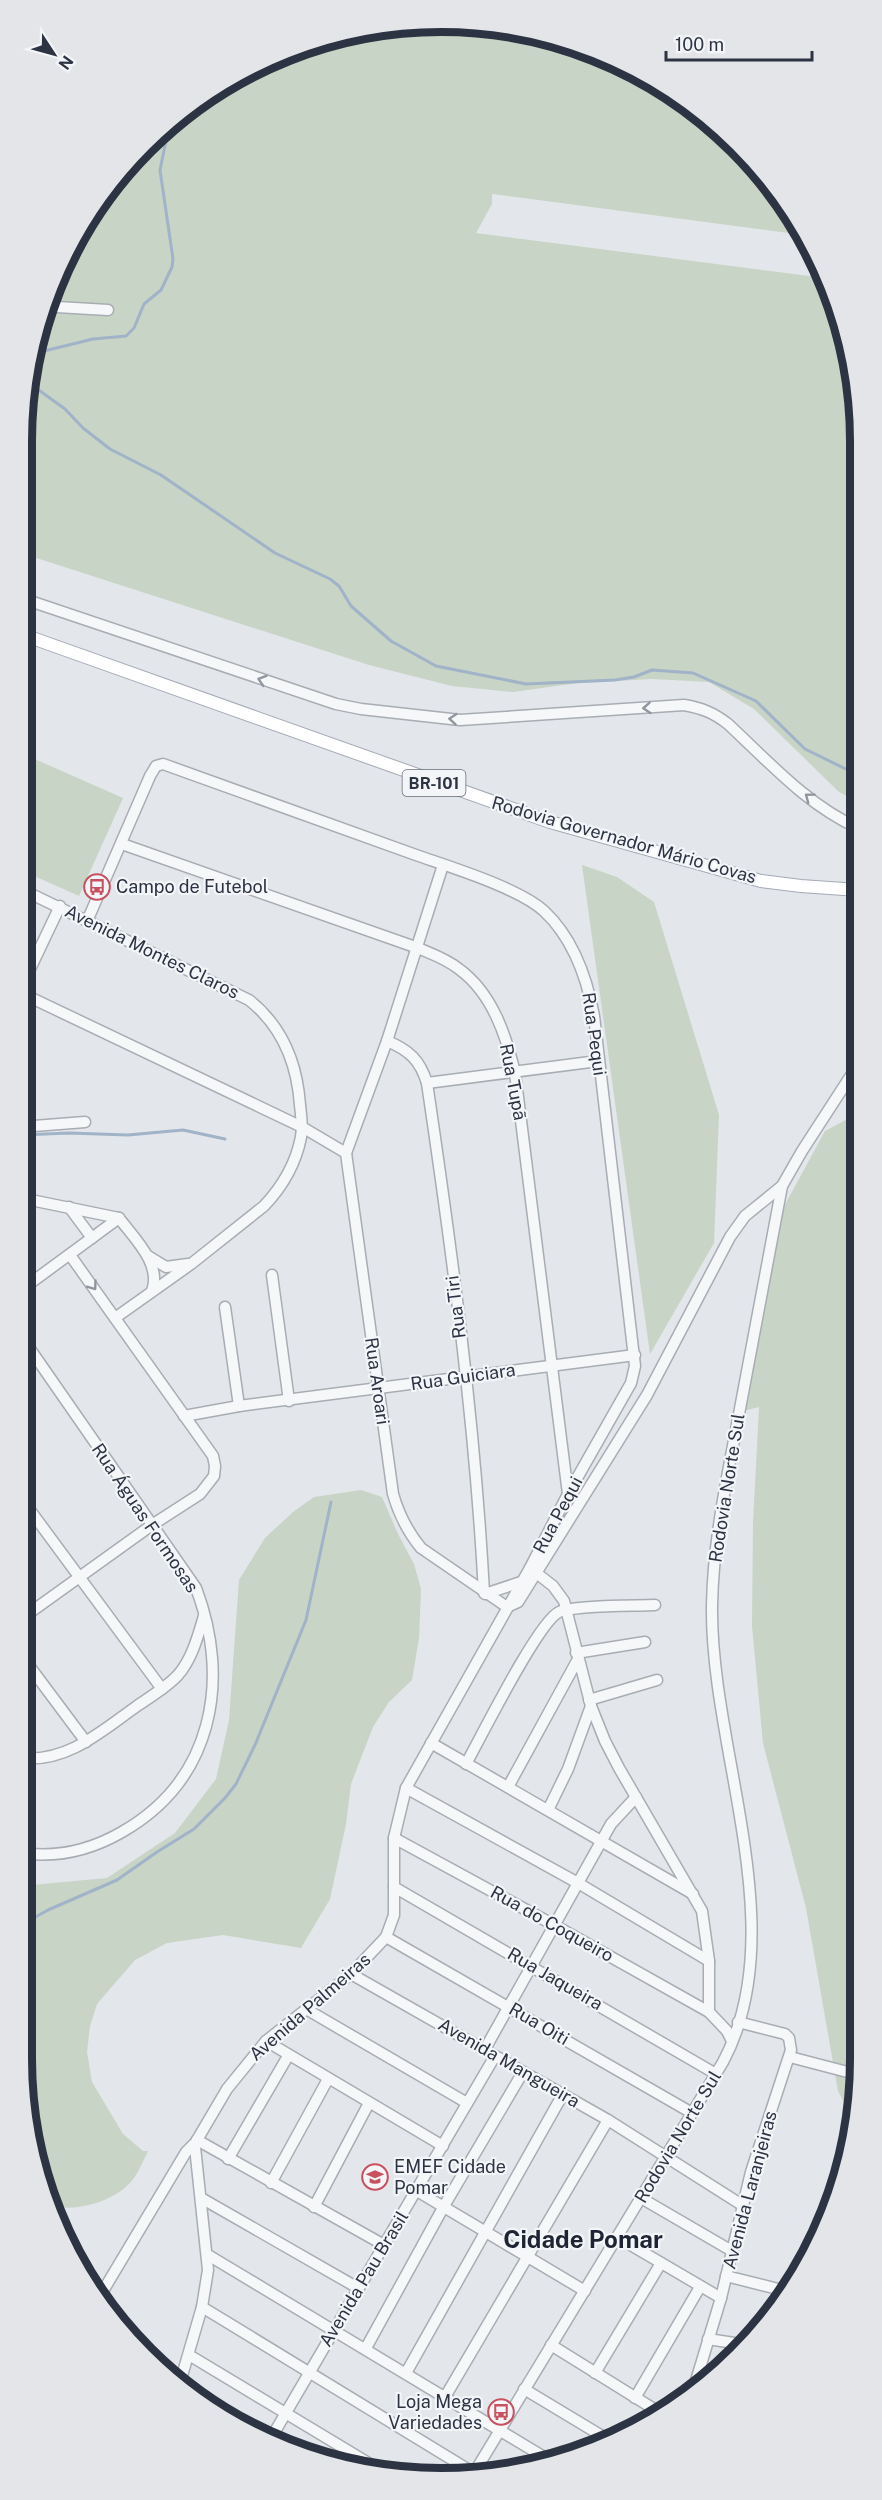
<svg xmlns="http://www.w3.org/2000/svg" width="882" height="2500" font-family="'Public Sans',sans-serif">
<rect width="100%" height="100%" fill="#e3e6ea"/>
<g fill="#c8d4c5">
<path d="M468 22 549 35 651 77 757 164 804 235 492 194V204L476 233 825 278 857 386 858 803 838 791 754 709 709 682 652 679 578 683 513 692 452 686 369 665 21 553V441L35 333 64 256 108 186 164 125 231 77 306 43 386 25Z"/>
<path d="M21 753 123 798 79 896 21 870Z"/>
<path d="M582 865 617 877 654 902 719 1115 714 1243 650 1354Z"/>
<path d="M859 1113 861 2059 853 2119 838 2091 806 1908 763 1743 752 1626 753 1523 759 1407 743 1411 780 1214 825 1131Z"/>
<path d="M361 1490 382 1497 398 1534 414 1564 421 1589 419 1638 412 1680 389 1702 373 1727 351 1784 346 1824 330 1899 301 1948 223 1935 167 1943 135 1960 97 2004 90 2026 87 2052 92 2082 123 2134 143 2151H148C143 2161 137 2176 129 2184 111 2202 72 2214 48 2204L29 2141 21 2059V1886L107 1878 175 1833 216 1779 229 1720 239 1580 265 1538 293 1512 314 1497Z"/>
</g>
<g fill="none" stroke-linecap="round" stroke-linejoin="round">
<g stroke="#a0b3c8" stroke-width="3">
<path d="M32 354 93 339 126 336 134 328 144 304 161 290 172 267 173 259 160 170 170 121"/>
<path d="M29 383 65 409 83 428 110 449 161 475 275 553 330 579 339 586 351 606 391 641 436 666 526 684 615 680 634 677 652 670 693 673 756 701 805 749 858 775"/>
<path d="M21 1135 69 1133 128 1135 183 1130 225 1139"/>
<path d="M21 1925 48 1910 117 1880 157 1852 194 1829 225 1798 236 1784 255 1745 306 1620 331 1502"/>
</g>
<g stroke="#a8adb4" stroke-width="13">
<g id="minor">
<path d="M46 303 57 307 108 310"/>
<path d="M21 598 336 704 361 709 460 720 684 705C702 708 714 713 728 724 769 762 807 805 858 828"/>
<path d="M122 844 418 948C432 954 447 959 459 969 492 993 506 1035 515 1073L568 1494"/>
<path d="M21 889 249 1000C282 1026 297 1063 300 1105 301 1116 303 1126 301 1137 296 1163 282 1187 264 1206L191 1264 115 1318"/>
<path d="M88 919 150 776 156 766 163 764C248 794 332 825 416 855 450 867 519 888 544 911 573 938 587 978 594 1016L635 1366 631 1383 568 1494 530 1568"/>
<path d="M21 988 60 906"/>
<path d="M21 993 302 1127 346 1153 393 1494C399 1515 407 1531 421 1548L507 1607"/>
<path d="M387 1041C409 1050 420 1060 427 1083 452 1252 475 1422 484 1593"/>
<path d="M427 1083 598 1061"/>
<path d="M21 1127 85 1122"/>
<path d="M346 1153 387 1041 443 865"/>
<path d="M21 1198 119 1218"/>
<path d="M69 1207 92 1238"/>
<path d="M119 1218C134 1238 162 1264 152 1291"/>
<path d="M148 1256 166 1267 188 1264"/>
<path d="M272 1275 289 1401"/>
<path d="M21 1290 119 1218"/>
<path d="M225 1307 239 1406"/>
<path d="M21 1336 196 1588C231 1681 213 1780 122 1832 91 1850 56 1858 21 1853"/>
<path d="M184 1416 239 1406 635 1355"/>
<path d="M21 1498 162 1689"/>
<path d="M485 1594 521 1582"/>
<path d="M507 1607 518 1602 647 1395 730 1237 745 1216 782 1186"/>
<path d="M21 1619 152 1525 200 1494 214 1476 215 1466 213 1456 70 1255"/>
<path d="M576 1653 645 1642"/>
<path d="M21 1655 86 1742"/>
<path d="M589 1700 657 1680"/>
<path d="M431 1743 693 1894"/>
<path d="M21 1758C67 1763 102 1731 137 1706 150 1697 167 1687 178 1675 192 1659 198 1636 204 1616"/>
<path d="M466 1764C481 1737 538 1622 559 1612 574 1605 635 1606 655 1605"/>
<path d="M508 1787 578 1659"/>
<path d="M406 1788 578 1883 709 1961"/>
<path d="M548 1810 568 1769 591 1706"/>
<path d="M394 1838 554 1925 709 2012 727 2031 732 2041"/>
<path d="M394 1887 716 2074"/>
<path d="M386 1937 692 2113"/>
<path d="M351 1974 608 2120 742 2205"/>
<path d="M306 2009 467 2103"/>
<path d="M266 2041 443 2146"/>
<path d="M485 2049 611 1824 636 1797"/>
<path d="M790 2057 859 2075"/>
<path d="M197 2140 384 2245"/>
<path d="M228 2159 288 2056"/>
<path d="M271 2183 328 2079"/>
<path d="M417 2191 585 2291"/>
<path d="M201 2198 358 2288"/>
<path d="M641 2198 732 2251"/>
<path d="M314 2207 369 2103"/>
<path d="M617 2237 721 2298"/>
<path d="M208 2255 554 2463"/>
<path d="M726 2276 790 2292"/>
<path d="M100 2296 186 2152 196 2142"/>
<path d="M202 2307 474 2473"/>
<path d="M708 2339 747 2345"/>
<path d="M551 2345 662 2414"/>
<path d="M366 2348 444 2206 523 2072"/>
<path d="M189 2355 390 2476"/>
<path d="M406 2373 563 2094"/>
<path d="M595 2373 661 2263"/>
<path d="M179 2386 202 2307 208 2270 195 2147 197 2140 227 2089 266 2041 351 1974 386 1937 394 1915V1838L406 1788 530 1568 553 1586 564 1601 591 1706 605 1741 619 1768 702 1911 709 1961V2012"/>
<path d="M524 2389 607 2439"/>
<path d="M692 2394 721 2298 751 2172 791 2050 789 2038 785 2034 738 2022"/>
<path d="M445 2397 608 2120"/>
<path d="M635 2398 700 2287"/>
<path d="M270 2440C344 2312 420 2184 495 2056"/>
<path d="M471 2478 723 2062C794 1929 710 1749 712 1606 713 1541 727 1478 739 1414 753 1338 767 1262 782 1186L802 1151 859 1063"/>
</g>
</g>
<g stroke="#a3aab6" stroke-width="14">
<path id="major" d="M21 634 550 822 761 881 801 886 858 890"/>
</g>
<use href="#minor" stroke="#f6f7f9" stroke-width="10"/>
<use href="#major" stroke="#fff" stroke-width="12"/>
</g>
<defs><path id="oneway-chevron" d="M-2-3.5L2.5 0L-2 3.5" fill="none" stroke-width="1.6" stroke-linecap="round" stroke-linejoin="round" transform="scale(1.5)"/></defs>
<g stroke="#91959e">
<use href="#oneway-chevron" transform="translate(262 680) rotate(-162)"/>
<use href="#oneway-chevron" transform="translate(647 708) rotate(176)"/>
<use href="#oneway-chevron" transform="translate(453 719) rotate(-175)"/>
<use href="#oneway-chevron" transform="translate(809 797) rotate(-143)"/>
<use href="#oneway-chevron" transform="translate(93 1286) rotate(54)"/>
</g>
<defs>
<g id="bus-ring" transform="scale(1.35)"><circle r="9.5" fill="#f3f5f8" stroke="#c8505f" stroke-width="1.5"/><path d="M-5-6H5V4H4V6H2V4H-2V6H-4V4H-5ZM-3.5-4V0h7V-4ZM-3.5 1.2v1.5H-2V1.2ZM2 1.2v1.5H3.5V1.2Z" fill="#c8505f"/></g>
<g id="school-ring" transform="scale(1.35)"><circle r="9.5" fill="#f3f5f8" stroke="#c8505f" stroke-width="1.5"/><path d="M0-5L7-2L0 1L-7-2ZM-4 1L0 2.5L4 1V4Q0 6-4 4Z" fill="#c8505f"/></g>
</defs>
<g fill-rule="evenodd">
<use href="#bus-ring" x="97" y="887"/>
<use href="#school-ring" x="375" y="2177"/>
<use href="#bus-ring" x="501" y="2412"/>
</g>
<g text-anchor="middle" stroke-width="4.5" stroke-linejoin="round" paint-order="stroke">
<rect fill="#f3f5f8" stroke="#686d79" stroke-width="1.5" x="402.5" y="770" width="63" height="26" rx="4.5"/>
<g font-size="16" font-weight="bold" fill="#2c3342">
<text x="434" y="789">BR-101</text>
</g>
<g font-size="18" fill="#2c3342" stroke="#f3f5f8">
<text transform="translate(624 840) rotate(16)" y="6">Rodovia Governador Mário Covas</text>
<text transform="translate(152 952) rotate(26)" y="6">Avenida Montes Claros</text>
<text transform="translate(594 1034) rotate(82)" y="6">Rua Pequi</text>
<text transform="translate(513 1082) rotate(79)" y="6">Rua Tupã</text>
<text transform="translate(456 1307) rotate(-97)" y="6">Rua Tiri</text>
<text transform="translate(463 1377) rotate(-8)" y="6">Rua Guiciara</text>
<text transform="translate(377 1381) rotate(82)" y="6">Rua Aroari</text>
<text transform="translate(727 1488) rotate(-81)" y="6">Rodovia Norte Sul</text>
<text transform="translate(558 1515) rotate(-62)" y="6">Rua Pequi</text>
<text transform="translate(145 1518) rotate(56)" y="6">Rua Águas Formosas</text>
<text transform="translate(552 1924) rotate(29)" y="6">Rua do Coqueiro</text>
<text transform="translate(555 1979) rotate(30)" y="6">Rua Jaqueira</text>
<text transform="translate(310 2007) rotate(-41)" y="6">Avenida Palmeiras</text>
<text transform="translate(539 2024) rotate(30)" y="6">Rua Oiti</text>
<text transform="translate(509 2063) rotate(30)" y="6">Avenida Mangueira</text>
<text transform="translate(678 2137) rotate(-59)" y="6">Rodovia Norte Sul</text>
<text transform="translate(750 2190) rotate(-75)" y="6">Avenida Laranjeiras</text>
<text transform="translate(364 2279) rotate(-59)" y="6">Avenida Pau Brasil</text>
</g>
<g font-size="18" fill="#2c3342" stroke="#f3f5f8" text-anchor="start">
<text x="116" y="893">Campo de Futebol</text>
<text x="394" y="2173">EMEF Cidade<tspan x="394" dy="21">Pomar</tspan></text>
<text x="482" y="2408" text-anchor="end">Loja Mega<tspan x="482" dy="21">Variedades</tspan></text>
</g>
<g font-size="24" font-weight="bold" fill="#1e2433" stroke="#f3f5f8">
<text x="583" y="2248">Cidade Pomar</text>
</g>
</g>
<path d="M0 0H882V2500H0ZM441 32H441A409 409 0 0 1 850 441V2059A409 409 0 0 1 441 2468H441A409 409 0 0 1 32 2059V441A409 409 0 0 1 441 32Z" fill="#e3e5e9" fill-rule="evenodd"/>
<path fill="none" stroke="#2c3342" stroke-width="8" d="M441 32H441A409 409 0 0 1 850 441V2059A409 409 0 0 1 441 2468H441A409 409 0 0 1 32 2059V441A409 409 0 0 1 441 32Z"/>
<g transform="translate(54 54) rotate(126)" stroke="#f3f5f8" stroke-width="4.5" paint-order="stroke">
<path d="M0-4.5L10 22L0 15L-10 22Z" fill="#2c3342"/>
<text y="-9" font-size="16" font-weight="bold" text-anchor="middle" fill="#2c3342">N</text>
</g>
<path d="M666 51v9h146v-9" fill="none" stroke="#2c3342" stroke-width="3"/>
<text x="675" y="51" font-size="18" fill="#2c3342" stroke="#f3f5f8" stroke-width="4.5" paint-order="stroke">100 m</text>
</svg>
